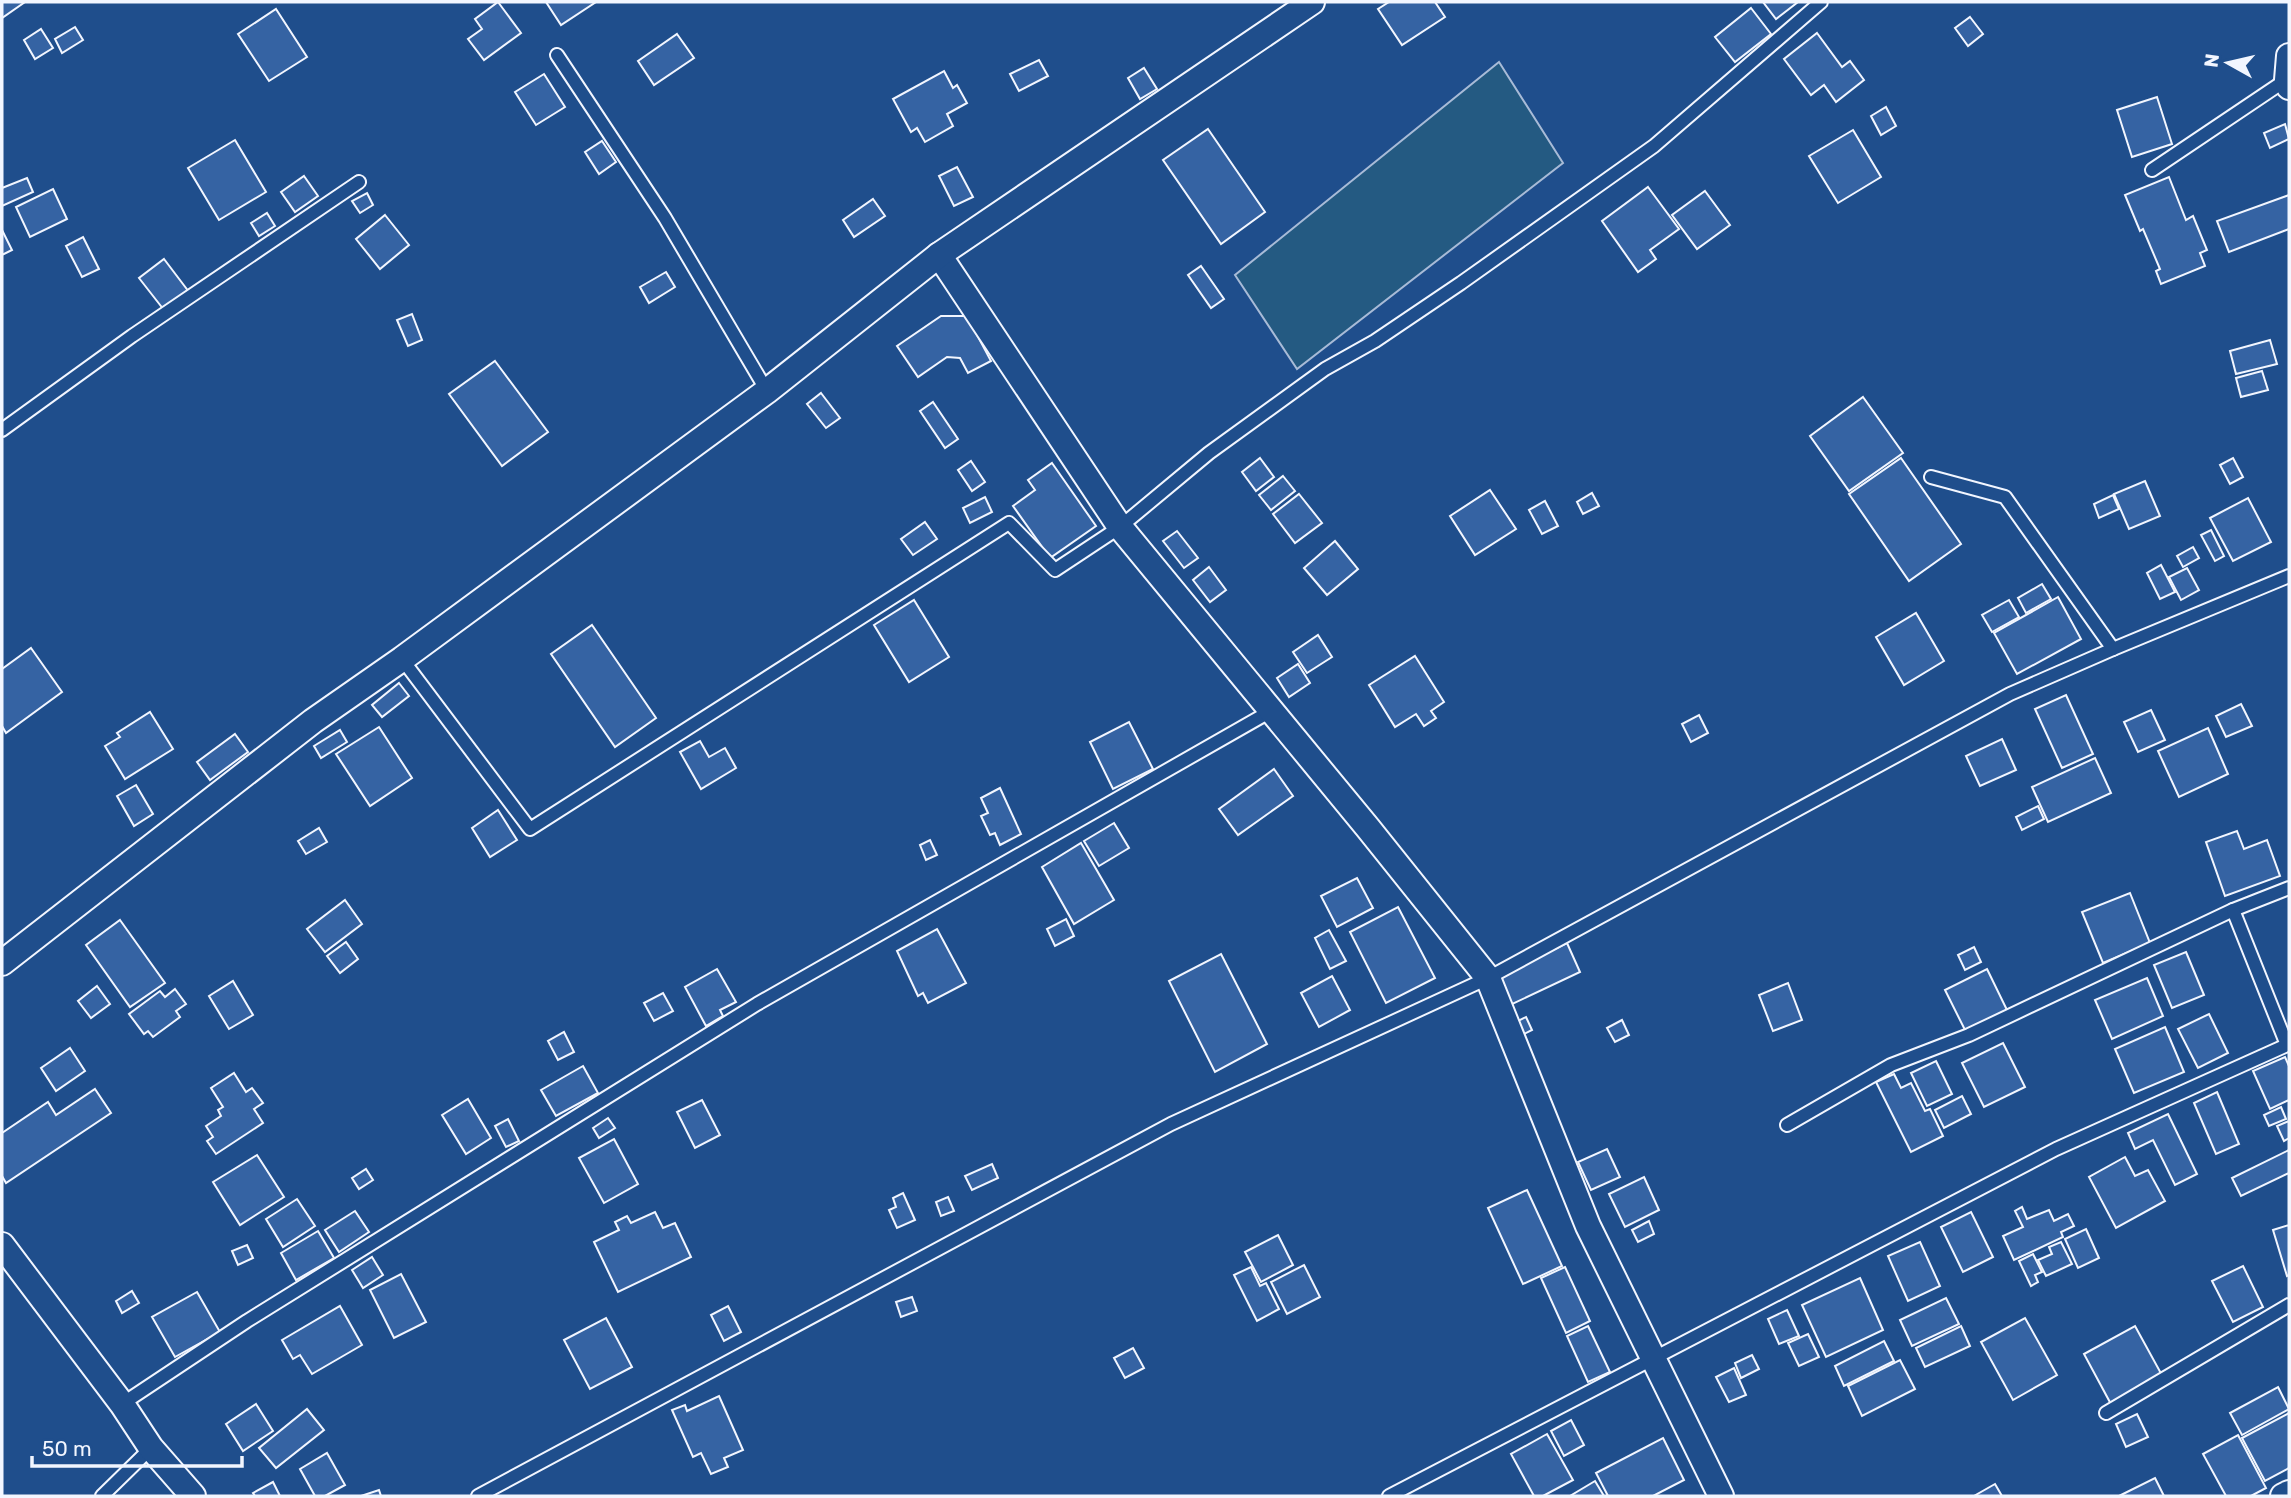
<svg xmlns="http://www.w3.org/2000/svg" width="2291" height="1498" font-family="Rubik,sans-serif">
<rect width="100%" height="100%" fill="#1f4e8c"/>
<path fill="#245a82" stroke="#a8bbd7" stroke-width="2" d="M1499 62 1563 163 1297 369 1235 275Z"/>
<g fill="#3563a3" stroke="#f2f6ff" stroke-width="2">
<path d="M2 2H25L2 18Z"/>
<path d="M498 2 521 33 484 60 468 39 482 29 475 19Z"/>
<path d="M546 2H596L561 25Z"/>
<path d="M1389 2H1435L1445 17 1402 45 1378 9Z"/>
<path d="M1763 2H1798L1776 19Z"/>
<path d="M1751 8 1771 34 1735 62 1715 37Z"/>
<path d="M276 9 307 57 269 81 238 34Z"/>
<path d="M1970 17 1983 34 1968 46 1955 28Z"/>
<path d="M75 27 83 40 62 53 55 39Z"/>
<path d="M41 29 53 48 35 59 24 40Z"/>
<path d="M1817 33 1842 67 1850 61 1864 80 1836 102 1824 85 1811 95 1784 59Z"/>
<path d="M677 34 694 58 654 85 638 61Z"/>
<path d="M1039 60 1048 76 1019 91 1010 74Z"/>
<path d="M1144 68 1157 89 1140 99 1128 78Z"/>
<path d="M944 71 953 88 957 85 967 103 947 114 953 126 925 142 917 128 911 132 893 99Z"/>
<path d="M544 74 565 107 536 125 515 92Z"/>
<path d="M2157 97 2172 144 2132 157 2117 110Z"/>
<path d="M1886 107 1896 126 1881 135 1871 116Z"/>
<path d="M2285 124 2289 139 2270 148 2264 133Z"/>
<path d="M1208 129 1265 212 1221 244 1163 160Z"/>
<path d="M1853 130 1881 177 1838 203 1809 156Z"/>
<path d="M235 140 266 192 219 220 188 168Z"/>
<path d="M602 141 616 162 599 174 585 152Z"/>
<path d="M957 167 973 197 954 206 939 176Z"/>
<path d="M304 176 318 196 295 212 281 192Z"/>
<path d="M2169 177 2186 220 2193 216 2207 250 2200 253 2205 266 2161 284 2156 271 2160 269 2143 229 2140 231 2125 195Z"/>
<path d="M27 178 33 192 2 206V188Z"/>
<path d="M1648 187 1679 229 1650 250 1656 259 1638 272 1602 221Z"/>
<path d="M53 189 67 219 30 237 16 207Z"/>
<path d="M1705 191 1730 225 1697 249 1672 215Z"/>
<path d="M367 193 373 205 360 213 352 201Z"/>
<path d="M2289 195V229L2229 252 2217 221Z"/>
<path d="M873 199 885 216 854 237 843 220Z"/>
<path d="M267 213 275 226 259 236 251 223Z"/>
<path d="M385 215 409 245 380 269 356 239Z"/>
<path d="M2 230 12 250 2 255Z"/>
<path d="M83 237 99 269 82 277 66 246Z"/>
<path d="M164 259 189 292 164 310 139 278Z"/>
<path d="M1201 266 1224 299 1211 308 1188 275Z"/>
<path d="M666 272 675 287 649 303 640 287Z"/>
<path d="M412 314 422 340 408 346 397 320Z"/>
<path d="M941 316H967L991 361 968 373 960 358 947 357 918 377 897 346Z"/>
<path d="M2270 340 2277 364 2236 374 2230 351Z"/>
<path d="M495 361 548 432 502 466 449 394Z"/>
<path d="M2262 371 2268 390 2241 397 2236 378Z"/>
<path d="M821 393 840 418 826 428 807 404Z"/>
<path d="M1863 397 1903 453 1849 491 1810 436Z"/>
<path d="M933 402 958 439 945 448 920 411Z"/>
<path d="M1260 458 1274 477 1256 491 1242 472Z"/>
<path d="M1901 458 1961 544 1909 581 1849 494Z"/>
<path d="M2233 458 2243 477 2230 484 2220 465Z"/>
<path d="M971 461 985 482 972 491 958 470Z"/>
<path d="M1052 463 1096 526 1050 558 1013 506 1035 490 1028 480Z"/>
<path d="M1283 476 1295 491 1271 510 1259 495Z"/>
<path d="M2145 481 2160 516 2129 529 2114 494Z"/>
<path d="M1490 490 1516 529 1475 555 1450 516Z"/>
<path d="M1592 493 1599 506 1583 514 1577 502Z"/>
<path d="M1299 494 1322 523 1295 543 1273 514Z"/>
<path d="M2113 495 2119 509 2099 518 2094 504Z"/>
<path d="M985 497 992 512 970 523 963 508Z"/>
<path d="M2248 498 2271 542 2233 561 2210 518Z"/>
<path d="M1545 501 1558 526 1542 534 1529 510Z"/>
<path d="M925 522 937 539 913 555 901 539Z"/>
<path d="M2211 530 2224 556 2215 561 2201 535Z"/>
<path d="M1177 531 1198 558 1184 568 1163 541Z"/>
<path d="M1335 541 1358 569 1327 595 1304 568Z"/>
<path d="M2193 547 2199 558 2183 567 2177 556Z"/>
<path d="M2161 565 2175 592 2160 599 2147 573Z"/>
<path d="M1209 567 1226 590 1210 602 1193 580Z"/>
<path d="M2187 568 2199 590 2181 600 2169 577Z"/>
<path d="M2042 584 2051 599 2026 613 2018 598Z"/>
<path d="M2058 597 2081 639 2017 674 1994 633Z"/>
<path d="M914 600 949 657 909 682 874 625Z"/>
<path d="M2009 600 2019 617 1992 632 1982 615Z"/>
<path d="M1916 613 1944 661 1904 685 1876 637Z"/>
<path d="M592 625 656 718 615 747 551 654Z"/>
<path d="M1318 635 1332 657 1307 673 1293 652Z"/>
<path d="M31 648 62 692 6 733 2 726V669Z"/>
<path d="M1415 656 1444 702 1431 711 1436 718 1424 726 1416 714 1395 727 1369 685Z"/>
<path d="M1298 664 1310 683 1289 697 1277 678Z"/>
<path d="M399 683 409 696 382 717 372 705Z"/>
<path d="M2066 695 2093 754 2062 768 2035 709Z"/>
<path d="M2241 704 2252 726 2226 737 2216 716Z"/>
<path d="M2151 710 2165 740 2138 752 2124 722Z"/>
<path d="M150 712 173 749 125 779 105 746 120 737 117 733Z"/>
<path d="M1699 715 1708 733 1691 742 1682 724Z"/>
<path d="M1129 722 1153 769 1113 789 1090 742Z"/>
<path d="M379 727 412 778 370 806 336 754Z"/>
<path d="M2208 728 2228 774 2179 797 2158 751Z"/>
<path d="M340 730 347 742 321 758 314 746Z"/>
<path d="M235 734 248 752 210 780 197 762Z"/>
<path d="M2002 739 2016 770 1980 786 1966 756Z"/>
<path d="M700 741 709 757 725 748 736 768 701 789 680 752Z"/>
<path d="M2095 758 2111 793 2048 822 2032 787Z"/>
<path d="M1274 769 1293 796 1238 835 1219 809Z"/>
<path d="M136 785 153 814 134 826 117 796Z"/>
<path d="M1000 788 1021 834 1000 845 995 833 990 835 981 816 988 813 981 798Z"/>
<path d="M2038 806 2044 819 2022 830 2016 817Z"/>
<path d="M498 810 517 840 490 857 472 828Z"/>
<path d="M1114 823 1129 848 1099 866 1084 841Z"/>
<path d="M319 828 327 842 306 854 298 841Z"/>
<path d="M2237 831 2244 849 2267 840 2280 876 2225 896 2206 842Z"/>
<path d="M930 840 937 855 926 860 920 845Z"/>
<path d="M1081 843 1114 900 1074 924 1042 867Z"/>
<path d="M1357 878 1373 908 1337 927 1321 896Z"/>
<path d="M2130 893 2150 943 2103 963 2082 912Z"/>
<path d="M345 900 362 924 325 952 307 929Z"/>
<path d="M1398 907 1435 978 1386 1003 1350 932Z"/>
<path d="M1066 919 1074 936 1055 946 1047 929Z"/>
<path d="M120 920 165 983 130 1007 86 945Z"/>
<path d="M937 929 966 983 928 1003 923 993 918 996 897 951Z"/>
<path d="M1329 930 1346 961 1330 969 1315 938Z"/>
<path d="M346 942 358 959 340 973 327 956Z"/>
<path d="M1567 943 1580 972 1508 1006 1494 978Z"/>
<path d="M1974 947 1981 962 1965 970 1958 955Z"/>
<path d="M2186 952 2204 995 2172 1008 2154 965Z"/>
<path d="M1221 954 1267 1044 1215 1072 1169 981Z"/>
<path d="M717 969 736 1002 720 1010 723 1016 706 1026 685 987Z"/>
<path d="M1987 969 2007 1010 1965 1030 1945 990Z"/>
<path d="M1332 976 1350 1010 1319 1027 1301 993Z"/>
<path d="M2147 978 2163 1016 2112 1039 2095 1000Z"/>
<path d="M233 981 253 1015 229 1029 209 996Z"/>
<path d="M1788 983 1802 1020 1773 1031 1759 995Z"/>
<path d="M97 986 110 1004 91 1018 78 1001Z"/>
<path d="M175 989 186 1004 176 1011 180 1017 153 1037 148 1031 144 1034 129 1014 160 991 165 997Z"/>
<path d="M663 993 673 1011 654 1021 644 1003Z"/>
<path d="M2209 1014 2228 1053 2198 1068 2178 1029Z"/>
<path d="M1526 1017 1532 1030 1518 1037 1512 1024Z"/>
<path d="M1622 1020 1629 1035 1615 1042 1607 1028Z"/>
<path d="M2165 1027 2184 1072 2134 1093 2115 1049Z"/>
<path d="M564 1032 574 1052 558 1060 548 1041Z"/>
<path d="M2003 1043 2025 1087 1984 1107 1962 1063Z"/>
<path d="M70 1048 85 1071 56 1091 41 1068Z"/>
<path d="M2285 1057 2289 1066V1100L2270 1109 2253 1071Z"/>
<path d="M1936 1061 1952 1094 1927 1106 1911 1073Z"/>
<path d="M583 1066 598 1093 556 1116 541 1090Z"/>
<path d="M234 1073 246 1092 252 1088 263 1103 254 1109 263 1123 216 1154 207 1141 213 1137 206 1126 221 1116 218 1110 223 1107 211 1088Z"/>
<path d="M1894 1074 1901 1088 1911 1083 1925 1111 1930 1109 1943 1136 1911 1152 1876 1082Z"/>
<path d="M95 1089 111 1113 6 1183 2 1176V1133L48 1102 56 1115Z"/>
<path d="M2217 1092 2239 1144 2216 1154 2194 1103Z"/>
<path d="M1962 1096 1971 1114 1944 1128 1935 1110Z"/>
<path d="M468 1099 491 1138 466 1154 442 1115Z"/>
<path d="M702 1100 720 1135 695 1148 677 1112Z"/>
<path d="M2281 1107 2286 1119 2269 1126 2264 1115Z"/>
<path d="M2168 1114 2197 1174 2175 1185 2153 1140 2135 1149 2128 1133Z"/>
<path d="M608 1118 615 1128 599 1138 593 1128Z"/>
<path d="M508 1119 519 1141 506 1147 495 1126Z"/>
<path d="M2289 1121V1138L2284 1141 2277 1126Z"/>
<path d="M614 1139 638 1184 604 1203 579 1158Z"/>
<path d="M1607 1149 1620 1177 1591 1190 1578 1162Z"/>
<path d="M2289 1150V1173L2241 1196 2232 1178Z"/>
<path d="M257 1155 284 1197 240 1225 213 1182Z"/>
<path d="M2125 1157 2135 1176 2148 1170 2165 1201 2116 1228 2089 1177Z"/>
<path d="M992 1164 998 1178 972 1190 965 1176Z"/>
<path d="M366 1169 373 1180 359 1189 352 1178Z"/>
<path d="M1644 1177 1659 1210 1625 1227 1609 1194Z"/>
<path d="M1527 1190 1562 1266 1523 1284 1488 1208Z"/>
<path d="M903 1193 915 1220 897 1228 889 1210 896 1207 893 1198Z"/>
<path d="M948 1197 954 1211 941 1216 936 1202Z"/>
<path d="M297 1199 315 1226 283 1247 266 1219Z"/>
<path d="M2022 1207 2027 1219 2049 1210 2054 1221 2068 1214 2074 1226 2061 1232 2063 1237 2014 1260 2003 1236 2023 1227 2015 1211Z"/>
<path d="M355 1211 369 1232 339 1252 325 1230Z"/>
<path d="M655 1212 663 1228 675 1223 691 1257 618 1292 594 1242 619 1230 615 1222 627 1216 631 1223Z"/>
<path d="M1971 1212 1993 1257 1963 1272 1941 1227Z"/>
<path d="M1649 1221 1654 1234 1638 1242 1632 1230Z"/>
<path d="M2289 1225V1275L2287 1276 2273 1230Z"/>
<path d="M2086 1229 2099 1258 2078 1268 2065 1239Z"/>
<path d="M318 1231 334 1258 296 1280 281 1253Z"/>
<path d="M1278 1235 1293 1265 1261 1282 1245 1252Z"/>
<path d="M1920 1242 1940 1286 1908 1301 1888 1256Z"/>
<path d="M2061 1242 2072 1264 2046 1276 2038 1260 2052 1254 2049 1247Z"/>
<path d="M247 1245 253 1258 238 1265 232 1251Z"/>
<path d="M2033 1254 2042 1272 2035 1275 2038 1282 2031 1286 2019 1261Z"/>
<path d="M372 1257 383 1275 363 1288 352 1270Z"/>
<path d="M1304 1265 1320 1297 1287 1314 1271 1282Z"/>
<path d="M2243 1266 2263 1307 2233 1322 2212 1281Z"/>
<path d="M1251 1267 1260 1286 1266 1283 1279 1309 1257 1321 1234 1275Z"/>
<path d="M1565 1267 1590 1321 1566 1333 1541 1278Z"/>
<path d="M401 1274 426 1322 394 1338 370 1290Z"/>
<path d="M1860 1278 1883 1330 1826 1357 1802 1305Z"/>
<path d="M132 1291 139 1303 122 1313 116 1301Z"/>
<path d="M197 1292 220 1332 175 1357 152 1317Z"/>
<path d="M912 1297 917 1311 901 1317 896 1302Z"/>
<path d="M1946 1298 1959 1324 1912 1346 1900 1320Z"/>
<path d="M340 1306 362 1345 312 1374 300 1355 293 1359 282 1340Z"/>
<path d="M728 1306 741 1332 724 1341 711 1315Z"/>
<path d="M1787 1310 1799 1336 1779 1344 1768 1319Z"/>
<path d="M606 1318 632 1367 590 1389 564 1340Z"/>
<path d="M2025 1318 2057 1375 2013 1400 1981 1342Z"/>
<path d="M1588 1326 1610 1372 1588 1382 1567 1336Z"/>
<path d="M1961 1326 1970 1346 1925 1367 1916 1348Z"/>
<path d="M2135 1326 2163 1377 2112 1406 2084 1354Z"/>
<path d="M1808 1334 1819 1357 1799 1366 1788 1343Z"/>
<path d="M1884 1341 1894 1361 1844 1386 1835 1366Z"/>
<path d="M1133 1348 1144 1368 1125 1378 1114 1358Z"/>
<path d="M1752 1355 1759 1369 1741 1378 1735 1363Z"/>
<path d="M1900 1360 1915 1389 1862 1416 1848 1386Z"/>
<path d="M1734 1368 1746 1395 1729 1402 1716 1377Z"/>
<path d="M2278 1387 2289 1409 2242 1435 2230 1413Z"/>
<path d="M719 1396 743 1450 724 1458 728 1467 711 1474 701 1453 693 1457 672 1410 685 1405 687 1411Z"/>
<path d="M256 1404 273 1431 243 1451 226 1424Z"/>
<path d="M307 1409 324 1430 276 1468 259 1448Z"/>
<path d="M2289 1413V1468L2265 1481 2242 1438Z"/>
<path d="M2137 1414 2148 1437 2126 1447 2116 1424Z"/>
<path d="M1571 1420 1584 1445 1564 1456 1551 1431Z"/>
<path d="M1547 1434 1573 1480 1543 1496H1534L1511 1454Z"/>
<path d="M2238 1435 2266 1488 2251 1496H2226L2203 1454Z"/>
<path d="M1663 1438 1684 1480 1653 1496H1608L1596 1473Z"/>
<path d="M327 1453 345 1485 325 1496H315L300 1469Z"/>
<path d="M2155 1478 2164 1496H2119Z"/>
<path d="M1595 1481 1604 1496H1570Z"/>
<path d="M273 1482 280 1496H255L253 1493Z"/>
<path d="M1995 1484 2002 1496H1974Z"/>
<path d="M379 1490 381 1496H361Z"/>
</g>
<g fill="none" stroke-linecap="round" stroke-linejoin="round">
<g stroke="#f2f6ff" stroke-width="16">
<g id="lane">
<path d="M557 55 665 218 767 391"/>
<path d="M2152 170 2289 78"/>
<path d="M2 430 132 336 359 182"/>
<path d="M1931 477 2005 497 2113 649"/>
<path d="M402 659 530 829 1009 523 1055 570 1120 527 1209 453 1325 369 1375 341 1461 283 1654 146 1821 2"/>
<path d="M1787 1125 1891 1065 1969 1035 2233 910 2289 888"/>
<path d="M122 1404 247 1321 757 1004 1271 711"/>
<path d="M2106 1413 2289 1305"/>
<path d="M102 1496 151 1448"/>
<path d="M478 1496 1171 1124 1488 978 2010 694 2113 649 2289 576"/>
<path d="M1389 1496 2056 1149 2287 1045 2233 910"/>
</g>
</g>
<g stroke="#f2f6ff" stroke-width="28">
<g id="street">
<path d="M2289 56 2287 80 2289 87"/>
<path d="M939 255 1120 527 1368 828 1488 978 1588 1226 1721 1496"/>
<path d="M2 963 313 721 402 659 767 391 939 255 1312 2"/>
<path d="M2 1245 122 1404 151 1448 193 1496"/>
<path d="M2283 1496 2289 1493"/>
</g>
</g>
<use href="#lane" stroke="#1f4e8c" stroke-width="12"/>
<use href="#street" stroke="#1f4e8c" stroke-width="24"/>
</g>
<rect width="2291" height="1498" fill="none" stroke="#f2f6ff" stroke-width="7"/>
<g transform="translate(2228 63) rotate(278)" stroke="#1f4e8c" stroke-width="5" paint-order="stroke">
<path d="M0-5L12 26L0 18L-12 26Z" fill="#f2f6ff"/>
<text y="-10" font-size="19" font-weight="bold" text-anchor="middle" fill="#f2f6ff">N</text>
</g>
<path d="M32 1456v10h210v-10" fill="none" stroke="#f2f6ff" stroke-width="3.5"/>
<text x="42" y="1456" font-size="21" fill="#f2f6ff" stroke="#1f4e8c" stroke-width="5" paint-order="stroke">50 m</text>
</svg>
